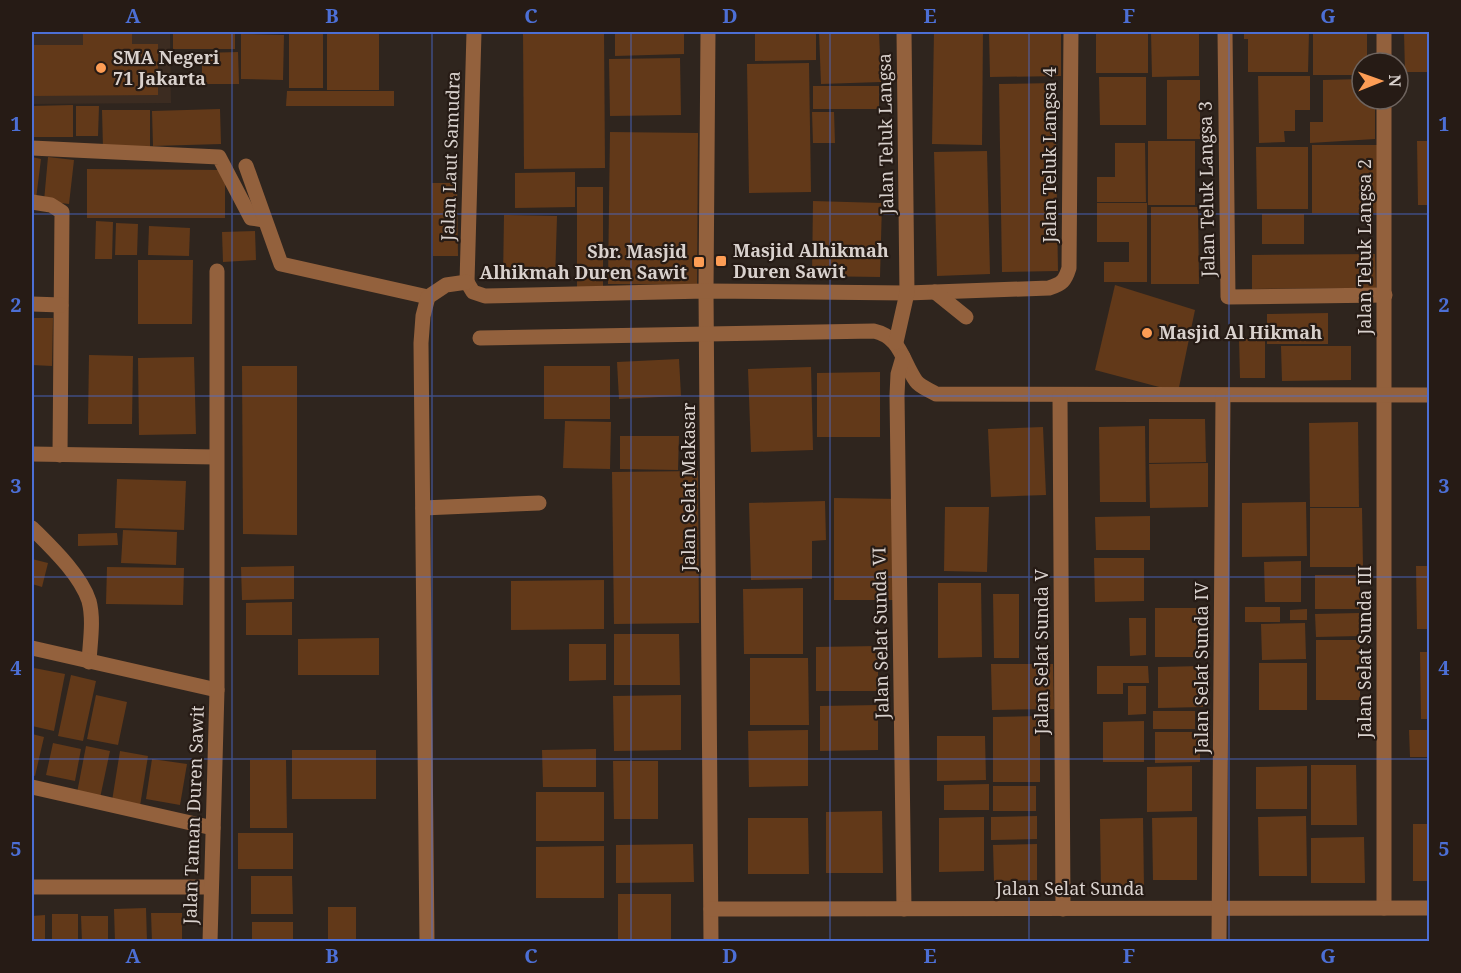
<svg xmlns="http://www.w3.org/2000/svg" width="1461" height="973" font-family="'Noto Serif',serif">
<rect width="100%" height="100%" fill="#2f251e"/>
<path fill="#3c2c21" d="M32 32H170L171 103 32 104Z"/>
<g fill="#623919">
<path d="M83 32H132V44H158V95L32 96V45H83Z"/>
<rect x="173" y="32" width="62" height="17"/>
<path d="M323 32V88H289V33Z"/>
<rect x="327" y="32" width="52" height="58"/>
<path d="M523 32H604L605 168 524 169Z"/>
<path d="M615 32H684V54L615 56Z"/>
<path d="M755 32H816V60L755 61Z"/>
<path d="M819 32H879L881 82 821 84Z"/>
<path d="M934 32H983L982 145 932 144Z"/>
<path d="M989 32H1061V76L990 77Z"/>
<rect x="1096" y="32" width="52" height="41"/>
<path d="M1151 32H1199V76L1152 77Z"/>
<path d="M1244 32H1309L1308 72H1248V39H1244Z"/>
<path d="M1313 32H1367V63H1362V75H1313Z"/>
<path d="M1404 32H1430V72H1405Z"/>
<path d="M241 34 284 35 283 80 241 79Z"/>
<path d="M238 52 239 84H202V53Z"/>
<path d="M680 58 681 115 610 116 609 59Z"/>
<path d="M809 63 811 192 749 193 747 64Z"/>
<path d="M1258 76H1310V110H1295V131H1284L1285 142 1259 143Z"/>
<path d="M1099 77H1146V125H1100Z"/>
<path d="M1362 79V99H1375V139L1310 143V122H1323V80Z"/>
<rect x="1167" y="80" width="33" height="59"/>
<path d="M1055 83 1058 271 1002 272 999 84Z"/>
<rect x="813" y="86" width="66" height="23"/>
<path d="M287 91H394V106H286Z"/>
<path d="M73 105V137H32V106Z"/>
<path d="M76 106H99L98 136H76Z"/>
<path d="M220 109 221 144 153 146 152 111Z"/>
<path d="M102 110H150V148H103Z"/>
<path d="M812 112H834L835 143H813Z"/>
<path d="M610 132 698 133 697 285 608 284Z"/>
<rect x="1148" y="141" width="47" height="64"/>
<path d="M1417 141H1430V205H1418Z"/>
<path d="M1115 143H1145L1146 202H1097V177H1115Z"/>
<rect x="1312" y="145" width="66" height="68"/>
<path d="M1256 147H1308V209H1257Z"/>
<path d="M987 151 990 274 937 276 934 152Z"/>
<path d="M32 157 41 159 36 199 32 198Z"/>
<path d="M48 157 74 160 69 204 44 201Z"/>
<path d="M87 169 225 170V218H87Z"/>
<path d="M575 172V207L515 208V173Z"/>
<path d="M432 183H457L458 256H433Z"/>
<rect x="577" y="187" width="26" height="100"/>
<path d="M813 201 882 203 880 277 812 276Z"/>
<path d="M1097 203H1147V282H1104V262H1129V242H1097Z"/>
<path d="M1151 207H1198L1199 284H1151Z"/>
<rect x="1262" y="214" width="42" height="30"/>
<path d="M504 215 557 216 555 281 503 280Z"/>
<path d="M96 221 113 222 112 259H95Z"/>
<path d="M116 223 138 224 137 255H115Z"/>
<path d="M149 226 190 228 189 256 148 255Z"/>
<path d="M255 231 256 260 223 262 222 232Z"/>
<path d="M1375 254 1376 288 1252 289V255Z"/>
<path d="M138 260H193L192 324H138Z"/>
<path d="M1115 285 1195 310 1178 392 1095 370Z"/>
<path d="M1328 313V344H1267V314Z"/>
<path d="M32 318H53L52 366 32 365Z"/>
<path d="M1239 339H1265V378H1240Z"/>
<path d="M1281 346H1351V380L1282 381Z"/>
<path d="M89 355 133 356 132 424H88Z"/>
<path d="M194 357 196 434 139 435 138 358Z"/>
<path d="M679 359 681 396 619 399 617 362Z"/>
<path d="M242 366H297V535L243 534Z"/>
<rect x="544" y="366" width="66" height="53"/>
<path d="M811 367 813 450 751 452 748 369Z"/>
<path d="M880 372V437H817V373Z"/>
<path d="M1149 419H1205L1206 462 1149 463Z"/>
<path d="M565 421 611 422 610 469 563 468Z"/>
<path d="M1358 422 1359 507H1310L1309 423Z"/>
<path d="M1145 426 1146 502H1100L1099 427Z"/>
<path d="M1043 427 1046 495 991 497 988 429Z"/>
<path d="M620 436H679L678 470 620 469Z"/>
<path d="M1208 463V507L1150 508 1149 464Z"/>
<path d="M698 471 699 623 614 624 612 472Z"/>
<path d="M117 479 186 481 184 530 115 528Z"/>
<path d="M834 498 899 499 898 600H834Z"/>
<path d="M825 501 826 540 812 541V579L751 580 749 503Z"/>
<path d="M1306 502 1307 556 1242 557V503Z"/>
<path d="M945 507H989L987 572 944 571Z"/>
<path d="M1310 508H1362L1363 567H1310Z"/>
<path d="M1150 516V550H1096L1095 517Z"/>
<path d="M123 530 177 532 176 565 121 563Z"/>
<path d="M117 533 118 545 78 546V534Z"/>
<path d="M1094 558H1144V601L1095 602Z"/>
<path d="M32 559 48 563 42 587 32 584Z"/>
<path d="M1301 561V602H1265L1264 562Z"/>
<path d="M294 566V599L242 600 241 567Z"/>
<path d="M1416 566H1430V629H1417Z"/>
<path d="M107 567 184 568 183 605 106 604Z"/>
<rect x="1315" y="575" width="45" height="34"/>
<path d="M604 580V629L511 630V581Z"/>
<path d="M938 583H981L982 657 938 658Z"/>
<path d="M803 588V654H744L743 589Z"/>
<path d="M993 594H1019V658H994Z"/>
<path d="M292 602V635H246V603Z"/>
<rect x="1245" y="607" width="35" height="15"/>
<rect x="1155" y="608" width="44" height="49"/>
<path d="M1307 609V620H1290V610Z"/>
<path d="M1359 613V636L1316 637 1315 614Z"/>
<path d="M1129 618H1146V655L1130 656Z"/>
<path d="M1305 623 1306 659 1262 660 1261 624Z"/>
<path d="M614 634H679L680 685H614Z"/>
<path d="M379 638V675H298V639Z"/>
<rect x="1316" y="640" width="44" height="60"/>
<path d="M569 644H606V680L569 681Z"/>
<path d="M878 646V691H816V647Z"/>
<path d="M1420 652H1430V719H1421Z"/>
<path d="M750 658H808L809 725H750Z"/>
<rect x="1259" y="663" width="48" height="47"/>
<path d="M991 664H1053L1054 709 992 710Z"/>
<path d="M1097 666H1148L1149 683H1123V694H1097Z"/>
<path d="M1203 666V707L1158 708V667Z"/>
<path d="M34 668 65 674 54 731 32 726Z"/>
<path d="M71 675 96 681 83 741 58 736Z"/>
<path d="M1128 686H1146V714L1128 715Z"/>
<path d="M96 695 127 702 118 745 87 739Z"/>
<path d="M681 695V750L614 751 613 696Z"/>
<path d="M878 705V750L820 751V706Z"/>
<rect x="1153" y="711" width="42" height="18"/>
<path d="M1040 716V782H993V717Z"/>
<path d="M1144 721V762H1103V722Z"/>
<path d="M808 730V786L749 787 748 731Z"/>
<path d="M1409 730H1430V757H1410Z"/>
<path d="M1155 732H1200V762L1155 763Z"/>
<path d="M32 734 44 737 35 776 32 775Z"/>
<path d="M937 736H985L986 780 937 781Z"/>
<path d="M53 743 81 749 75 781 46 775Z"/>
<path d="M86 746 110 751 100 798 77 793Z"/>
<path d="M596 749V787H543L542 750Z"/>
<rect x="292" y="750" width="84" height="49"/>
<path d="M120 751 148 756 140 806 112 801Z"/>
<path d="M152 759 187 764 180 805 146 799Z"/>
<path d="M250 760H286L287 828H250Z"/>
<path d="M613 761H658V819H614Z"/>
<path d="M1311 765H1356L1357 825H1311Z"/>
<path d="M1192 766V811L1147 812V767Z"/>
<path d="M1307 766V809H1256V767Z"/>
<path d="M989 784V810H944V785Z"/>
<rect x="993" y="786" width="43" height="25"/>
<rect x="536" y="792" width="68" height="49"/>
<path d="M882 811 883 873H826V812Z"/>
<path d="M1037 816V839L991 840V817Z"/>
<path d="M1306 816 1307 876H1259L1258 817Z"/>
<path d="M984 817V871L939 872V818Z"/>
<path d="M1197 817V880H1153L1152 818Z"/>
<path d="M748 818H808L809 874H748Z"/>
<path d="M1143 818 1144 889 1101 890 1100 819Z"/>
<rect x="1413" y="824" width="17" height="57"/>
<rect x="238" y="833" width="55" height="36"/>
<path d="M1364 837 1365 883H1311V838Z"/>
<path d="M693 844 694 882 616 883V845Z"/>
<path d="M1037 844V880L994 881 993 845Z"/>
<path d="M604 846V898H536V847Z"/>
<path d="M251 876H292L293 914H251Z"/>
<rect x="618" y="894" width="53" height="48"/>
<rect x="328" y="907" width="28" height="35"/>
<path d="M146 908 147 942H115L114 909Z"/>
<path d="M151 913H182V942H152Z"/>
<rect x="52" y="914" width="26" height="28"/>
<path d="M45 915V942H32V916Z"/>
<path d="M81 916H108V942H82Z"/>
<rect x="252" y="922" width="41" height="20"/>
</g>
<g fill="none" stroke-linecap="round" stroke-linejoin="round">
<g stroke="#93613d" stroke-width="15">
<path d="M708 32 706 291 711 942"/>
<path d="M1225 32 1228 297 1385 295"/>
<path d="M1384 32V63"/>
<path d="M1384 99V908"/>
<path d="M32 148 219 157 251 218 264 220"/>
<path d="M246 166 281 264 428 297"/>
<path d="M32 202 51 205 62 212 60 455"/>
<path d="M467 282 473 292 485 296 706 291 907 293 1049 288C1062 284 1065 281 1069 268L1071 32"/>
<path d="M467 282 474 32"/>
<path d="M935 292 966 317"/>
<path d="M32 304 61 305"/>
<path d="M480 338 874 331C901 337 902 361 916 381 920 387 930 390 936 394L1430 395"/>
<path d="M896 342 907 293 904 32"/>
<path d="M903 357 898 374 897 395 904 909"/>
<path d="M1060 396 1063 909"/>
<path d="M32 454 216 457"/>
<path d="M423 508 539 503"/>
<path d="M32 528C51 547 80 574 89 601 94 620 90 642 89 662"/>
<path d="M32 648 217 690"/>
<path d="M32 787 213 828"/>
<path d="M32 887H211"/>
<path d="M711 909 1430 908"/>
<path d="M210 942 217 690V271"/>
<path d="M427 942 421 343 423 316 428 297 446 285 467 282"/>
<path d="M1219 942 1223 396"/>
</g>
</g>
<path fill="none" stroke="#4c6fd5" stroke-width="1.5" stroke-opacity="0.55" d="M232 32V942M432 32V942M631 32V942M830 32V942M1029 32V942M1229 32V942M32 214H1430M32 396H1430M32 577H1430M32 759H1430"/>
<g fill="#fd9d55" stroke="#261b15" stroke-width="2">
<circle cx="101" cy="68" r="6"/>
<rect x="715" y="255" width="12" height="12" rx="3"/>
<rect x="693" y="256" width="12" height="12" rx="3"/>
<circle cx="1147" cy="333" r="6"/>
</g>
<g text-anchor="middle" stroke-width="4.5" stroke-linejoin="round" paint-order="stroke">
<g font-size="18" font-weight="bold" fill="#d9d1cd" stroke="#261b15" text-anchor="start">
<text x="113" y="64">SMA Negeri<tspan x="113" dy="21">71 Jakarta</tspan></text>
<text x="733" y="257">Masjid Alhikmah<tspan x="733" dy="21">Duren Sawit</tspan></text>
<text x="687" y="258" text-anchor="end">Sbr. Masjid<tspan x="687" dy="21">Alhikmah Duren Sawit</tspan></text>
<text x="1159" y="339">Masjid Al Hikmah</text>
</g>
<g font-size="18" fill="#d9d1cd" stroke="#261b15">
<text transform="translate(886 134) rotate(-91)" y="6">Jalan Teluk Langsa</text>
<text transform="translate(1050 155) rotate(-90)" y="6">Jalan Teluk Langsa 4</text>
<text transform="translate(451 156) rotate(-88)" y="6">Jalan Laut Samudra</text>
<text transform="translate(1207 189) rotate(-91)" y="6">Jalan Teluk Langsa 3</text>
<text transform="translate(1365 247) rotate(-90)" y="6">Jalan Teluk Langsa 2</text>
<text transform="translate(689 487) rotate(-90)" y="6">Jalan Selat Makasar</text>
<text transform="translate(881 633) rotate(-91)" y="6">Jalan Selat Sunda VI</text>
<text transform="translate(1042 652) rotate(-90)" y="6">Jalan Selat Sunda V</text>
<text transform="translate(1365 652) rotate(-90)" y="6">Jalan Selat Sunda III</text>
<text transform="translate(1202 668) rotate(-90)" y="6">Jalan Selat Sunda IV</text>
<text transform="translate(194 815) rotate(-88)" y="6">Jalan Taman Duren Sawit</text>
<text x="1070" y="895">Jalan Selat Sunda</text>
</g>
</g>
<rect width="1461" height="973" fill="none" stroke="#261b15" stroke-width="66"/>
<g transform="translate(1380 81) rotate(89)"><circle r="28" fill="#261b15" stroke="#6e645f" stroke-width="1.5"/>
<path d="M0-4.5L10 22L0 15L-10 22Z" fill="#fd9d55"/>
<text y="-9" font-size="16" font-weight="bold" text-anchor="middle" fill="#d9d1cd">N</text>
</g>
<rect x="33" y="33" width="1395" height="907" fill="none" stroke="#4c6fd5" stroke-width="2"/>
<g font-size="20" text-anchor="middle" font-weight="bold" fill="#4c6fd5">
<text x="133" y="23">A</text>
<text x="332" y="23">B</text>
<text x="531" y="23">C</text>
<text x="730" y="23">D</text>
<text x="930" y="23">E</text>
<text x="1129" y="23">F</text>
<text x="1328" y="23">G</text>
<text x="16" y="131">1</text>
<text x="1444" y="131">1</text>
<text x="16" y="312">2</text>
<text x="1444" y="312">2</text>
<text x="16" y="493">3</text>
<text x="1444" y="493">3</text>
<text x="16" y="675">4</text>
<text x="1444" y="675">4</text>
<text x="16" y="856">5</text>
<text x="1444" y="856">5</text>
<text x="133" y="963">A</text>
<text x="332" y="963">B</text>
<text x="531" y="963">C</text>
<text x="730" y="963">D</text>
<text x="930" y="963">E</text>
<text x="1129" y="963">F</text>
<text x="1328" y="963">G</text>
</g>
</svg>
